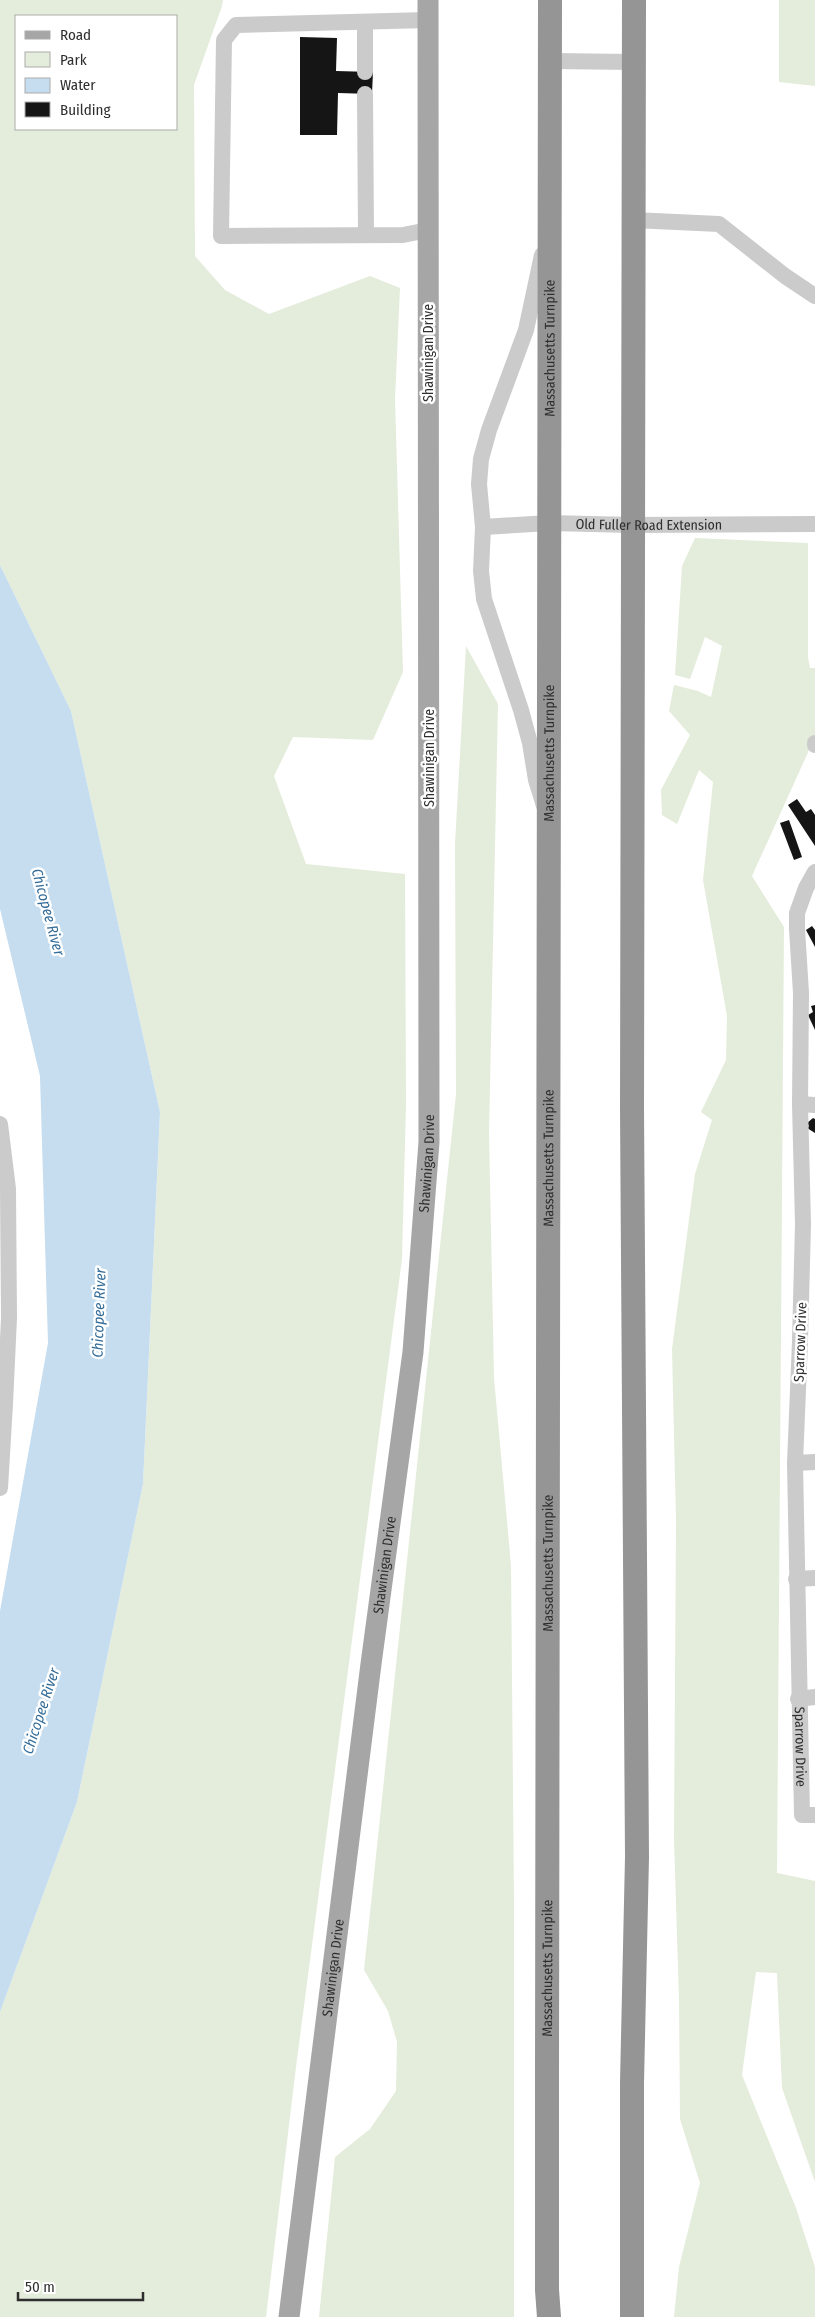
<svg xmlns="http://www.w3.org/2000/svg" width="815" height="2317" font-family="'Fira Sans Condensed',sans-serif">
<rect width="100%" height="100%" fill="#fff"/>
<g fill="#e4eddb" fill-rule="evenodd">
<path d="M0 0H223L222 6 194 85 195 256 225 290 269 314 370 276 400 288 395 399 403 672 373 740 293 737 274 776 306 864 405 874 406 1104 402 1259 296 2067 266 2317H0V2012L77 1802 143 1484 160 1112 71 711 0 565ZM16 16H176V129H16Z"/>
<path d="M779 0H815V86L779 82Z"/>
<path d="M695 538 808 543V657L810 668H815V737L752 876 784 927 777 1873 815 1881V2182L782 2088 777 1973 756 1972 742 2075 796 2208 815 2267V2317H674L679 2267 700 2183 680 2119 679 2000 674 1839 676 1520 672 1349 695 1174 712 1120 701 1112 726 1060 727 1016 703 880 713 782 699 770 677 824 662 815 661 790 690 735 669 711 674 685 698 691 711 697 722 646 705 637 690 679 675 675 682 566Z"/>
<path d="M466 646 498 704 489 1133 494 1378 511 1565 514 1903V2317H319L335 2157 370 2129 396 2091 397 2042 388 2011 364 1970 456 1094 455 844Z"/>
</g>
<path fill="#c5ddef" d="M0 565 71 711 160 1112 143 1484 77 1802 0 2012V1611L48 1343 40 1076 0 909Z"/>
<g fill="#151515">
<path d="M300 37 337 38 336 71 373 72 372 94 338 93 337 135H300Z"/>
<path d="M797 799 806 812 811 809 815 815V846L788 805Z"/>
<path d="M789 820 802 857 794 860 780 823Z"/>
<path d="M812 926 815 930V947L806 930Z"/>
<path d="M815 1005V1030L808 1015 813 1012 811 1006Z"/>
<path d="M813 1118 815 1119V1133L807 1128 809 1126 807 1123Z"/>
</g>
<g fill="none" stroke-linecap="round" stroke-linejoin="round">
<g stroke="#cbcbcb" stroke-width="16">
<path d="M365 22V72"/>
<path d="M551 61 634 62"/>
<path d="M365 94 366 235"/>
<path d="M633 220 719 224 785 276 815 296"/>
<path d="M428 230 403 235 221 236 224 40 236 25 428 20"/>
<path d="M542 255 526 330 489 430 481 459 479 484 483 527 481 571 484 599 521 710 530 743 536 780 544 806"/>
<path id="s1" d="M483 527 549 523 633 525 815 524"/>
<path d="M815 743V745"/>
<path id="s2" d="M815 872 806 888 797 913V929L801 993 800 1104 803 1224 800 1341 795 1463 802 1815H815"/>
<path d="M800 1104 815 1105"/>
<path d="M0 1124 8 1189 9 1318 5 1404H0"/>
<path d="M795 1463 815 1462"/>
<path d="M0 1488 5 1404"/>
<path d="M796 1579 815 1578"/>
<path d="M798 1699 815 1697"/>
</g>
<path stroke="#a6a6a6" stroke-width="21" id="s3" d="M289 2317 371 1664 413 1352 429 1142 428 0"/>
<g stroke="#959595" stroke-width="24">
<path id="s4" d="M549 2317 547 2290V2080L550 0"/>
<path d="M632 2317V2083L637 1857 632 1109 634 0"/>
</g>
</g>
<g text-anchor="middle" stroke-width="5" stroke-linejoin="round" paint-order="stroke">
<g font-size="14" fill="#2e2e2e" stroke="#fff">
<text dy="5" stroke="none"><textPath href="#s4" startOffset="1969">Massachusetts Turnpike</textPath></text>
<text transform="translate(428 353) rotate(-90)" y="5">Shawinigan Drive</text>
<text dy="5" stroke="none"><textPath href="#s1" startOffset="166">Old Fuller Road Extension</textPath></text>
<text dy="5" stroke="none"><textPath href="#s4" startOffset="1564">Massachusetts Turnpike</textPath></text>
<text transform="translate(429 758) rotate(-90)" y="5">Shawinigan Drive</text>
<text dy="5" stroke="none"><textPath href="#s4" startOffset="1159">Massachusetts Turnpike</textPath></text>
<text dy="5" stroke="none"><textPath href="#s3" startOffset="1162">Shawinigan Drive</textPath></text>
<text transform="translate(800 1342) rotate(-88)" y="5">Sparrow Drive</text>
<text dy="5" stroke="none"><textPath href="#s4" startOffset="754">Massachusetts Turnpike</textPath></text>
<text dy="5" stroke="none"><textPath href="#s3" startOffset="758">Shawinigan Drive</textPath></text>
<text dy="5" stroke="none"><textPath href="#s2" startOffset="879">Sparrow Drive</textPath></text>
<text dy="5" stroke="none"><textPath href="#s3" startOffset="352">Shawinigan Drive</textPath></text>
<text dy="5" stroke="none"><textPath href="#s4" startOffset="349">Massachusetts Turnpike</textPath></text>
</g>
<g font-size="15" font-style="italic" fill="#346d99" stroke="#fff">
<text transform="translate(48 912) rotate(75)" y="5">Chicopee River</text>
<text transform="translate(99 1313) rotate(-88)" y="5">Chicopee River</text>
<text transform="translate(41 1711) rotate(-72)" y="5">Chicopee River</text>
</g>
</g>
<rect x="15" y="15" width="162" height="115" fill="#ffffff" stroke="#ababab"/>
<rect x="25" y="31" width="25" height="8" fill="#a6a6a6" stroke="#ababab"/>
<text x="60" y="40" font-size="15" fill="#2e2e2e">Road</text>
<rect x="25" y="52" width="25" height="15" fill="#e4eddb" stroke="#ababab"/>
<text x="60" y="65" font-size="15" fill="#2e2e2e">Park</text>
<rect x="25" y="78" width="25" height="15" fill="#c5ddef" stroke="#ababab"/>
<text x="60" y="90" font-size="15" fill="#2e2e2e">Water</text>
<rect x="25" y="102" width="25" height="15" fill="#151515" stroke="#ababab"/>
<text x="60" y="115" font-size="15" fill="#2e2e2e">Building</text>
<path d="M18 2292v8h125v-8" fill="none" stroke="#2e2e2e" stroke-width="2.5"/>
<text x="25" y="2292" font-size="15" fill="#2e2e2e" stroke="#ffffff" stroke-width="4" paint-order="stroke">50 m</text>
</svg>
